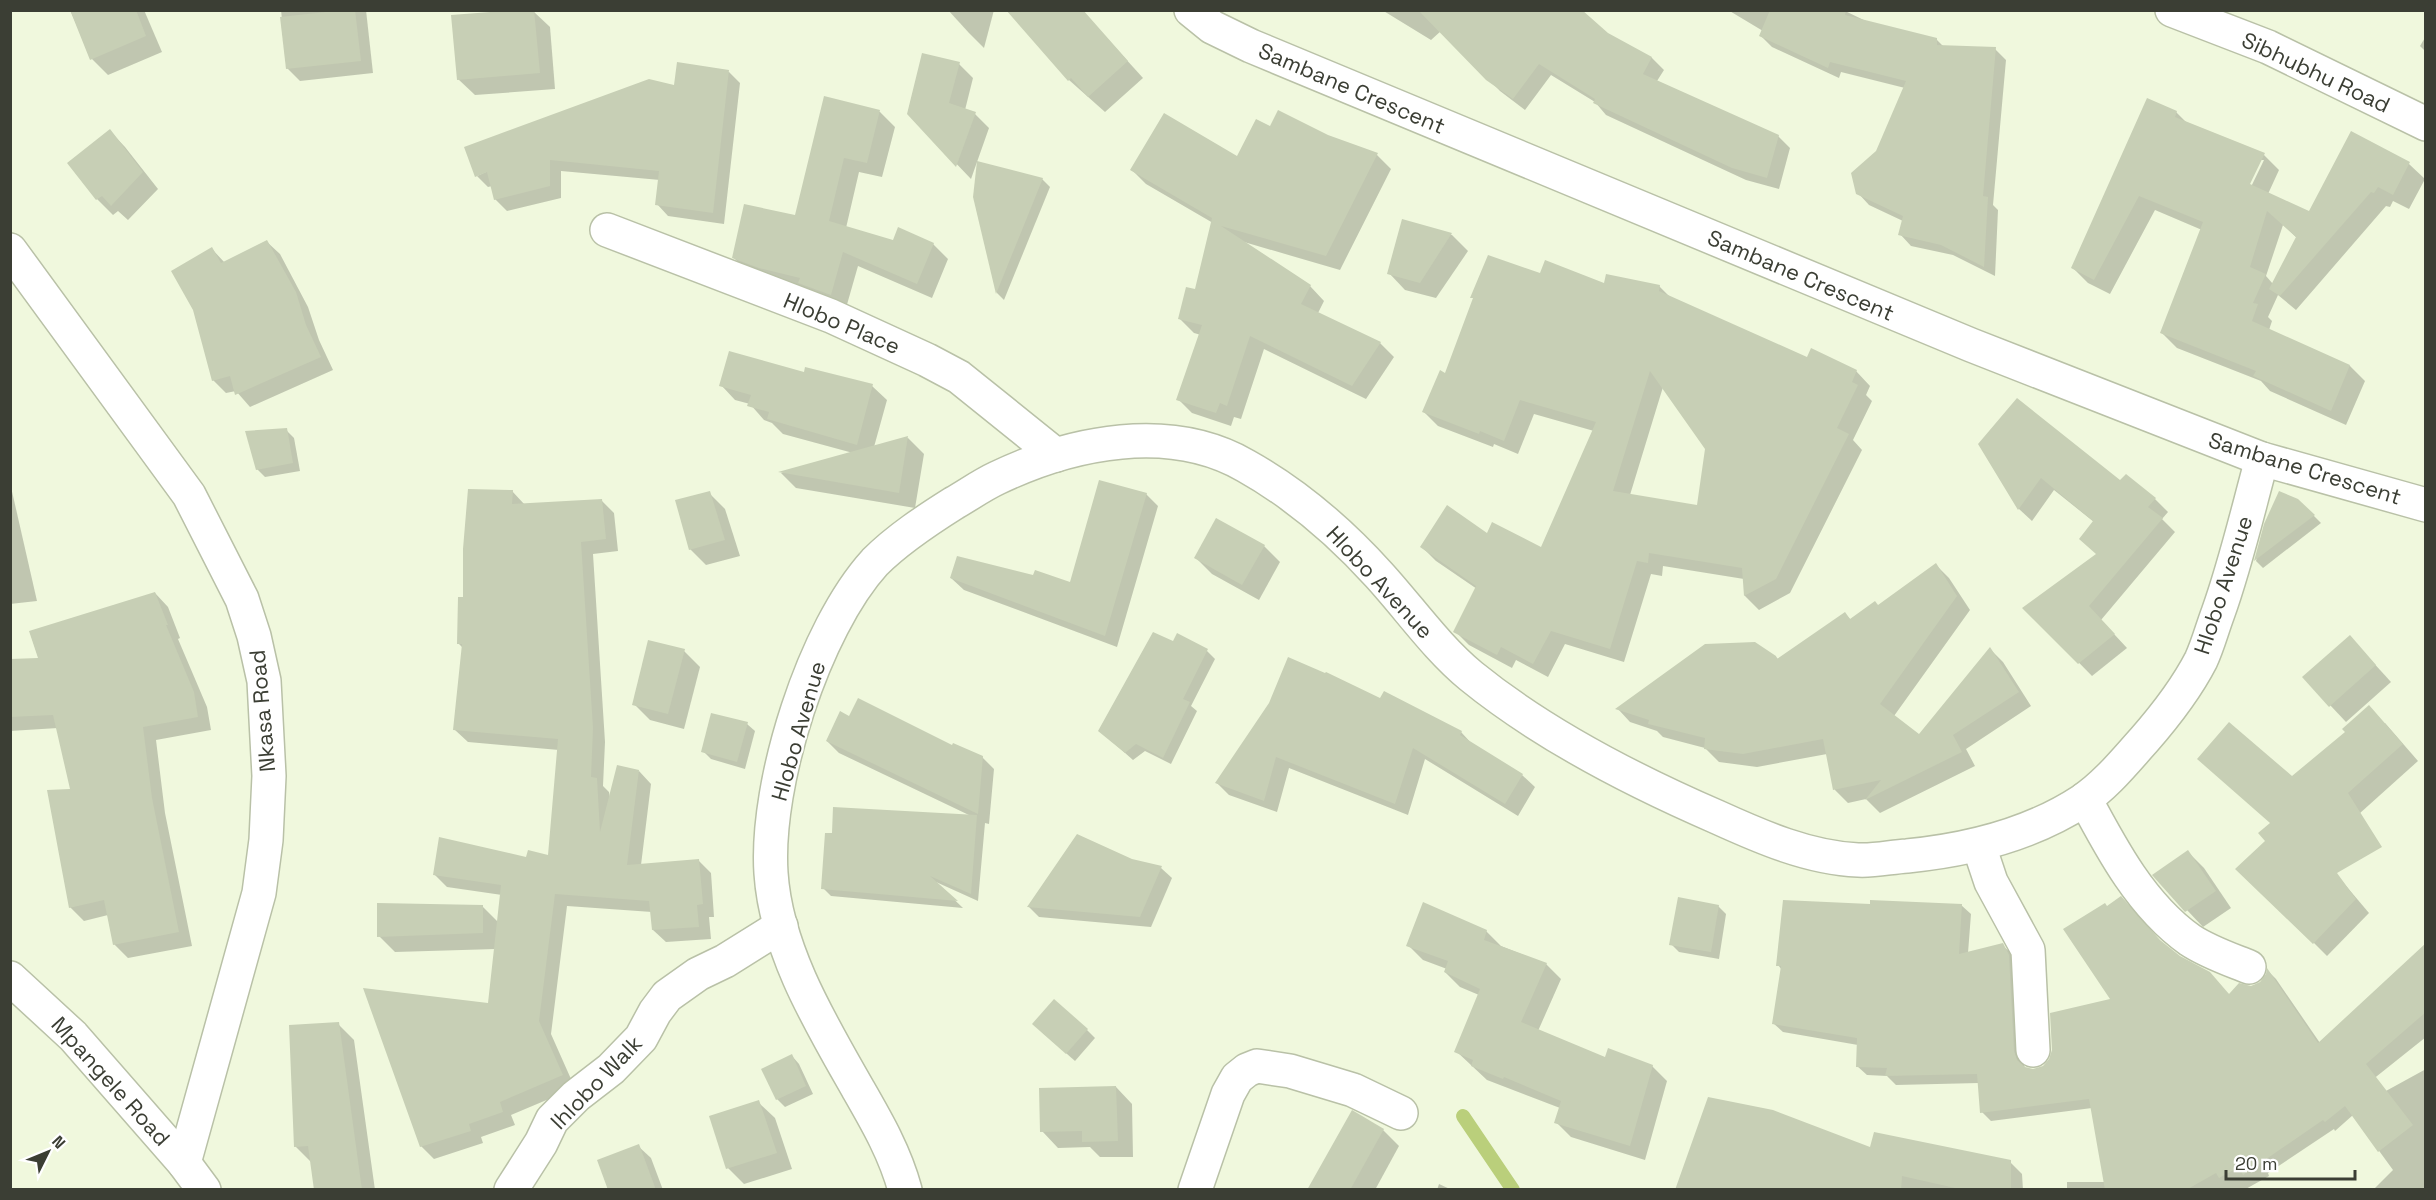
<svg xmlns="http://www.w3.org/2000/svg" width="2436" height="1200" font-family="'Space Grotesk',sans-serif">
<rect width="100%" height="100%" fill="#f0f8dd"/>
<g fill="#0003" fill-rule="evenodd">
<path d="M70 10H144L162 52 108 75 92 59Z"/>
<path d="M281 10H366L373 73 300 81 287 68Z"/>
<path d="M948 10H994L984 48 969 33Z"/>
<path d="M1382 10H1511L1605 33 1652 58 1664 70 1657 81 1778 136 1790 148 1779 189 1746 180 1606 115 1595 102 1551 75 1525 110 1500 91 1441 31 1431 40Z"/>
<path d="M1728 10H1843L1870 23 1937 40 1943 46 1995 49 2006 60 1993 205 1998 210 1995 276 1953 255 1911 246 1900 234 1903 221 1869 205 1858 193 1905 88 1841 72 1839 78 1772 47 1761 36 1763 31Z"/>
<path d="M533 11 550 27 555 89 475 95 458 79Z"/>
<path d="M1095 25 1143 78 1105 112 1069 80 1038 45Z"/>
<path d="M2426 36V52L2420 46Z"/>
<path d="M959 64 973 78 965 110 975 114 989 128 971 179 909 114Z"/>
<path d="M729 72 740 83 724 224 668 216 657 204 660 180 561 171V198L507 211 495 199 492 186 488 187 477 176 675 86Z"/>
<path d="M825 98 880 112 895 127 882 177 859 172 846 228 894 242 933 244 948 259 932 298 858 266 846 308 748 272 733 257 796 217Z"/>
<path d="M2176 112 2189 125 2264 155 2279 170 2268 194 2310 213 2352 133 2409 164 2425 179 2409 209 2393 201 2390 207 2386 206 2296 310 2278 295 2268 317 2272 321 2269 330 2350 366 2365 381 2346 425 2270 391 2261 381 2177 348 2162 333 2202 230 2155 210 2110 294 2088 283 2073 268ZM2260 160H2264L2249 191 2246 190ZM2283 225 2297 238 2273 284 2266 276Z"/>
<path d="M1271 128 1328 136 1377 155 1391 169 1340 270 1244 242 1310 286 1324 301 1318 313 1380 343 1394 357 1366 399 1264 349 1241 419 1234 417 1231 426 1192 413 1178 399 1201 335 1194 333 1180 319 1196 291 1213 223 1146 184 1132 170 1238 158Z"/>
<path d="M110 131 125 147 158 189 128 220 118 211 113 215 97 199Z"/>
<path d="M1042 179 1050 187 1004 300 997 293 975 197Z"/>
<path d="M1403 221 1452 235 1468 251 1436 298 1405 290 1389 273Z"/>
<path d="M267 242 280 254 308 307 319 340 333 370 250 407 236 391 226 393 213 380 212 249 225 263Z"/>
<path d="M1541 275 1605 285 1659 286 1671 298 1808 359 1856 371 1870 386 1866 395 1872 401 1853 440 1862 450 1790 593 1759 610 1745 596 1744 579 1663 566 1662 576 1651 574 1624 662 1565 644 1548 677 1516 660 1512 668 1469 645 1455 631 1477 589 1436 561 1422 547 1487 535 1541 549 1594 431 1534 414 1518 454 1494 444 1493 447 1438 426 1424 412 1446 375 1474 299 1472 297ZM1663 387 1707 449 1698 507 1630 495Z"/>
<path d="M805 374 872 386 887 400 874 447 908 438 924 454 915 508 796 488 781 473 853 453 783 434 772 423 764 420 750 404 735 400 721 385Z"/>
<path d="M286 430 294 438 300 471 265 477 257 469Z"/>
<path d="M1980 444 2120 482 2155 499 2168 512 2162 519 2175 532 2101 620 2127 648 2092 676 2025 608 2097 555 2094 522 2054 490 2032 521 2019 509Z"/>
<path d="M10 486 11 487 37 601 10 604Z"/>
<path d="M512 491 525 505 601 500 614 513 618 551 593 554 605 742 603 786 609 792 610 799 639 771 651 784 641 865 698 860 711 873 714 917H709L711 939 666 942 653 930 652 912 567 906 551 1034 575 1088 511 1115 515 1125 481 1137 483 1143 434 1159 421 1146 490 1005 496 949 395 952 379 936 482 906 499 923 502 895 447 887 434 874 549 856 559 750 468 742 455 730 463 648 458 643 464 598Z"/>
<path d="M709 493 725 509 740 556 706 565 690 549Z"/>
<path d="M1146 494 1158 506 1117 647 964 590 951 578 1071 584Z"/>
<path d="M2298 500 2321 523 2263 568 2256 561 2266 525Z"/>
<path d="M1264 546 1280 562 1259 600 1212 574 1196 558Z"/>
<path d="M1936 565 1949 578 1970 610 1894 716 1920 736 1990 649 2003 662 2031 706 1966 749 1975 766 1880 813 1866 799 1848 803 1835 790 1827 754 1757 767 1719 762 1705 748 1663 737 1657 731 1630 722 1618 709 1776 657 1778 659 1845 614 1851 620 1879 607Z"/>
<path d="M155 593 168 607 180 638 178 639 207 707 211 730 156 740 165 813 192 946 128 958 114 944 108 915 84 921 70 907 72 790 58 728 10 731V661L40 659Z"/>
<path d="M2350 637 2391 682 2346 722 2330 705Z"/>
<path d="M1174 643 1207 651 1215 659 1191 706 1197 711 1171 764 1145 751 1133 760 1108 738Z"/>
<path d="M684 651 700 667 684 729 650 720 634 704Z"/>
<path d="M1381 700 1461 732 1473 745 1522 775 1535 787 1518 816 1425 759 1408 815 1289 768 1277 812 1229 795 1217 783Z"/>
<path d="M850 718 982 757 994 769 989 824 985 823 978 901 936 882 963 908 831 896 823 888 971 816 839 753 827 741Z"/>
<path d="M2385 723 2418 761 2310 858 2292 778Z"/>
<path d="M747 724 755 731 745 769 711 759 703 751Z"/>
<path d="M2188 852 2204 868 2231 908 2203 927 2154 875Z"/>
<path d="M1132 861 1161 868 1172 878 1151 927 1039 917 1029 907Z"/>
<path d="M2336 874 2369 913 2327 956 2283 912Z"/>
<path d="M1871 905H1961L1971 914 1968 953 2002 945 2012 954 2023 1062 2025 1068 2033 1070 2043 1067 2113 1000 2163 944 2230 995 2261 983 2268 971 2276 979 2320 1043 2426 964V1037L2357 1092 2364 1103 2426 1069V1190H2373L2393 1170 2353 1115 2335 1131 2334 1129 2268 1173 2269 1176 2244 1190H2067V1182H2105L2092 1108 1991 1121 1982 1112 1979 1083 1896 1085 1887 1076 1867 1075 1857 1066 1858 1045 1783 1032 1773 1023 1782 970 1778 965Z"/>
<path d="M1718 906 1726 914 1719 959 1679 952 1671 944Z"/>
<path d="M1486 931 1501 946 1546 964 1561 979 1538 1031 1606 1059 1652 1066 1667 1081 1645 1160 1571 1137 1556 1122 1560 1108 1487 1080 1456 1051 1479 995 1460 987 1445 972 1447 969 1423 960 1408 945Z"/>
<path d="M338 1024 354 1040 375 1190H316L311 1162 295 1146Z"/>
<path d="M1087 1030 1095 1038 1075 1061 1042 1032Z"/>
<path d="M792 1056 799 1064 813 1094 785 1107 777 1099Z"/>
<path d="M1116 1087 1132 1104 1133 1157H1100L1090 1147 1058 1148 1042 1131Z"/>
<path d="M758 1102 775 1118 792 1169 744 1184 728 1168Z"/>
<path d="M1383 1130 1399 1146 1375 1190H1309Z"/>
<path d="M638 1146 651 1158 663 1190H610Z"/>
<path d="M1871 1149 2010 1162 2022 1174 2023 1190H1677Z"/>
<path d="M1439 1184 1452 1190H1437Z"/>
</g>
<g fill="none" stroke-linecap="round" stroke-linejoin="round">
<path stroke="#bacf7b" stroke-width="14" d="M1463 1116 1513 1190"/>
</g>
<g fill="#c7cfb5" fill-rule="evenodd">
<path d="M70 10H136L146 36 90 60Z"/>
<path d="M344 10H355L361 61 286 69 280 17Z"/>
<path d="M515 10H534L540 73 457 80 451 15Z"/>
<path d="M1006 10H1083L1128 61 1088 97 1071 78 1068 81Z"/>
<path d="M1418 10H1582L1608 33 1652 57 1643 74 1779 135 1767 178 1732 168 1593 103 1595 99 1539 64 1513 99 1486 80Z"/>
<path d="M1770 10H1846L1845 15 1937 38V45L1996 47 1983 196 1988 197 1984 267 1941 245 1898 235 1903 216 1856 194 1851 173 1876 151 1906 81 1830 62 1828 68 1759 36Z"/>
<path d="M922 53 960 62 949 103 976 112 956 167 907 114Z"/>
<path d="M677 62 729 70 713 213 655 205 659 171 550 160V186L494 200 487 172 475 177 464 147 649 79 674 85Z"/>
<path d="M824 96 880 110 867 163 844 158 829 221 893 240 898 227 934 243 917 284 843 252 831 295 798 283 800 278 759 268 732 258 744 204 795 215Z"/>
<path d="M2147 98 2177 111 2175 117 2265 153 2250 184 2309 211 2351 131 2410 162 2393 195 2378 187 2374 193 2371 192 2280 296 2269 289 2296 237 2267 211 2250 267 2266 274 2253 303 2258 304 2252 321 2350 365 2331 411 2253 376 2256 371 2160 333 2203 222 2139 196 2094 280 2071 268Z"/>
<path d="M1278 110 1328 135 1378 153 1326 256 1221 226 1311 285 1301 304 1381 342 1352 386 1250 336 1227 406 1220 403 1216 413 1176 400 1202 325 1178 319 1186 287 1195 289 1212 218 1130 170 1164 113 1237 156 1256 119 1270 126Z"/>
<path d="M110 129 143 172 111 206 102 196 96 200 67 163Z"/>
<path d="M977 161 1043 178 996 294 973 197Z"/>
<path d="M1402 219 1452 233 1420 283 1387 274Z"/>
<path d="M267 240 296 292 306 325 321 357 235 395 230 376 212 381 193 310 171 271 212 247 221 263Z"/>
<path d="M1488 255 1540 273 1545 260 1604 283 1606 274 1660 285 1659 291 1807 357 1811 348 1857 370 1852 382 1858 385 1837 428 1849 434 1776 579 1744 596 1742 568 1649 553 1648 563 1637 561 1610 649 1551 631 1533 664 1501 647 1497 655 1453 632 1476 586 1420 547 1447 505 1487 533 1492 522 1541 547 1596 422 1520 400 1504 441 1480 431 1479 434 1422 412 1440 370 1445 373 1473 298H1470ZM1650 371 1705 449 1697 505 1613 491Z"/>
<path d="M729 351 804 372 805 367 873 384 857 445 767 419 769 412 747 406 751 395 719 386Z"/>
<path d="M2017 398 2120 480 2126 474 2156 498 2148 507 2163 518 2089 606 2115 634 2078 664 2022 608 2096 554 2079 539 2093 521 2041 478 2018 510 1978 444Z"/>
<path d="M287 428 293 463 256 470 245 431Z"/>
<path d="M908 436 899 493 778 472Z"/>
<path d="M1099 480 1147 493 1105 636 950 578 957 556 1033 575 1035 570 1070 582Z"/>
<path d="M468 489 513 490 512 504 602 499 606 539 581 542 593 728 591 777 597 778 600 832 617 765 639 770 627 865 699 859 703 904 697 905 699 927 652 930 649 901 555 894 539 1021 563 1075 500 1102 503 1112 469 1124 471 1131 420 1147 363 988 488 1003 501 885 433 875 439 837 526 857 528 850 548 855 558 739 453 730 462 644H457L458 597H463V549Z"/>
<path d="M710 491 725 540 689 550 675 500Z"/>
<path d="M2279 491 2298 499 2315 515 2254 561 2264 524Z"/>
<path d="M1216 518 1265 545 1242 585 1194 558Z"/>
<path d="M1936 563 1957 596 1880 704 1919 734 1990 647 2019 692 1953 735 1962 752 1865 800 1881 780 1833 790 1823 739 1743 754 1704 749 1705 738 1648 724 1649 720 1615 709 1705 644 1755 642 1776 656 1777 659 1845 612 1850 619 1875 601 1878 605Z"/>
<path d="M155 592 168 625H166L194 692 198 717 143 727 152 798 179 932 113 945 104 900 69 908 47 790 70 789 53 715 10 717V659L38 658 29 631Z"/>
<path d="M1153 632 1173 641 1177 633 1208 649 1183 699 1190 702 1163 758 1136 744 1125 753 1098 731Z"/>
<path d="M2350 635 2376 665 2329 707 2302 677Z"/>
<path d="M648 640 685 649 668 714 632 705Z"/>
<path d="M1288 657 1325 673 1326 672 1380 698 1384 691 1462 731 1460 735 1523 774 1505 804 1413 748 1395 804 1276 757 1264 801 1215 783 1269 703Z"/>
<path d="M858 698 952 745 953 743 983 756 978 814 826 741 840 711 849 716Z"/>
<path d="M2369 705 2403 744 2348 793 2382 847 2337 873 2356 899 2313 944 2235 869 2265 841 2258 833 2270 823 2197 759 2229 722 2292 776 2345 732 2342 729Z"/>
<path d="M711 713 748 722 737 762 701 752Z"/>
<path d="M833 807 977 815 971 894 930 876 958 901 821 889 825 833H832Z"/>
<path d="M1077 834 1132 859 1162 866 1140 917 1027 907Z"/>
<path d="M2188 850 2216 891 2185 912 2152 875Z"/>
<path d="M2121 896 2160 940 2180 956 2210 972 2229 994 2239 983 2251 986 2260 982 2266 974 2267 968 2318 1043 2426 943V1012L2366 1064 2413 1125 2378 1152 2345 1106 2325 1122 2323 1120 2243 1175 2239 1167 2219 1178 2216 1173 2186 1190H2105L2089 1099 1980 1113 1977 1074 1885 1076 1887 1068 1856 1067 1857 1038 1772 1024 1781 966H1776L1783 900 1870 904V900L1962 904 1959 954 2003 943 2009 955 2014 1051 2017 1060 2025 1067 2033 1069 2043 1066 2049 1059 2052 1050 2050 1013 2110 999 2063 929 2105 903 2107 906Z"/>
<path d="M1678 897 1719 905 1711 952 1669 945Z"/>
<path d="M1423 902 1487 930 1484 940 1547 963 1521 1022 1605 1057 1608 1048 1653 1065 1630 1146 1554 1123 1561 1101 1504 1077 1503 1079 1471 1066 1473 1060 1454 1052 1480 989 1444 972 1448 961 1406 946Z"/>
<path d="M377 903 483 905V933L377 937Z"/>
<path d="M1054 999 1088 1029 1066 1054 1032 1024Z"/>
<path d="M339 1022 362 1190H314L308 1146 294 1147 289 1025Z"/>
<path d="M792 1054 806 1086 776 1100 761 1069Z"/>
<path d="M1116 1086 1118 1141 1082 1142V1131L1040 1132 1039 1088Z"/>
<path d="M1708 1097 1773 1110 1870 1147 1874 1132 2011 1160V1190H1964L1902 1176 1901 1190H1675Z"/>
<path d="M759 1100 777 1153 726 1169 709 1116Z"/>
<path d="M1352 1110 1384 1129 1350 1190H1307Z"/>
<path d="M639 1144 656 1190H608L597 1160Z"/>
</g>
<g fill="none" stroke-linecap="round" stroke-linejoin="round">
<g stroke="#b9c1a7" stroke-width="36">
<g id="minor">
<path d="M1191 10 1212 27 1251 46 1971 345 2262 459 2426 505"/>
<path d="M2172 10 2268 47 2426 124"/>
<path d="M607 230 831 316 927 360 959 377 1056 455"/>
<path d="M10 250 189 495 242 599 254 636 264 681 269 776 266 840 259 893 184 1163"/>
<path d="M2085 799C2112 850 2142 906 2190 940 2208 952 2229 959 2249 967"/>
<path d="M1979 846 1991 882 2028 950 2033 1050"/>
<path d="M10 978 73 1036 184 1163 204 1190"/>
<path d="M511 1190 541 1143 552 1120 576 1096 611 1069 641 1038 655 1012 667 996 698 974 725 961 781 926"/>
<path d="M905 1190C895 1153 877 1122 858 1089 821 1024 776 950 771 873 765 783 814 629 875 562 898 539 927 520 954 503 968 495 982 485 997 478 1072 442 1170 422 1246 466 1296 494 1341 533 1379 575 1410 609 1436 647 1471 676 1541 733 1634 781 1717 817 1761 837 1809 858 1858 860 1874 861 1891 857 1907 856 1968 850 2030 835 2082 801 2106 785 2125 761 2144 740 2165 716 2186 689 2201 660 2208 645 2212 629 2218 613 2236 563 2248 510 2262 459"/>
<path d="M1195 1190 1228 1094 1237 1078 1247 1070 1257 1066 1290 1071 1353 1090 1401 1113"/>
</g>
</g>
<use href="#minor" stroke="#fff" stroke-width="33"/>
</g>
<g text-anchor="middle" stroke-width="4.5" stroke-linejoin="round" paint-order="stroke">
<g font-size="22" fill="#3b3e34" stroke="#fff">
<text transform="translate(2316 72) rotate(25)" y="8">Sibhubhu Road</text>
<text transform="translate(1352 88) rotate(23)" y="8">Sambane Crescent</text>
<text transform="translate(1801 275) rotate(23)" y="8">Sambane Crescent</text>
<text transform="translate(842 323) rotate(23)" y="8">Hlobo Place</text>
<text transform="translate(2305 468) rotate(17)" y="8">Sambane Crescent</text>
<text transform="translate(1380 582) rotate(47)" y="8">Hlobo Avenue</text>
<text transform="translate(2223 585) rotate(-72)" y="8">Hlobo Avenue</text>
<text transform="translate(262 711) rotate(-95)" y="8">Nkasa Road</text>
<text transform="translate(798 731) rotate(-74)" y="8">Hlobo Avenue</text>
<text transform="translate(111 1081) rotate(48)" y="8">Mpangele Road</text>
<text transform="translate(596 1082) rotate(-46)" y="8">Ihlobo Walk</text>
</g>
</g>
<rect width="2436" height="1200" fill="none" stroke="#3b3e34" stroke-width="24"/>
<g transform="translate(48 1152) rotate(47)" stroke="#ffffff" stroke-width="4.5" paint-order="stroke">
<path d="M0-4.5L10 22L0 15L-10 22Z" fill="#3b3e34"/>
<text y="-9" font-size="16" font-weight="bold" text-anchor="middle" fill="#3b3e34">N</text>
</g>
<path d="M2226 1170v9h129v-9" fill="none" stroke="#3b3e34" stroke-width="3"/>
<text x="2235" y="1170" font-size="18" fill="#3b3e34" stroke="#ffffff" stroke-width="4.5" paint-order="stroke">20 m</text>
</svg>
